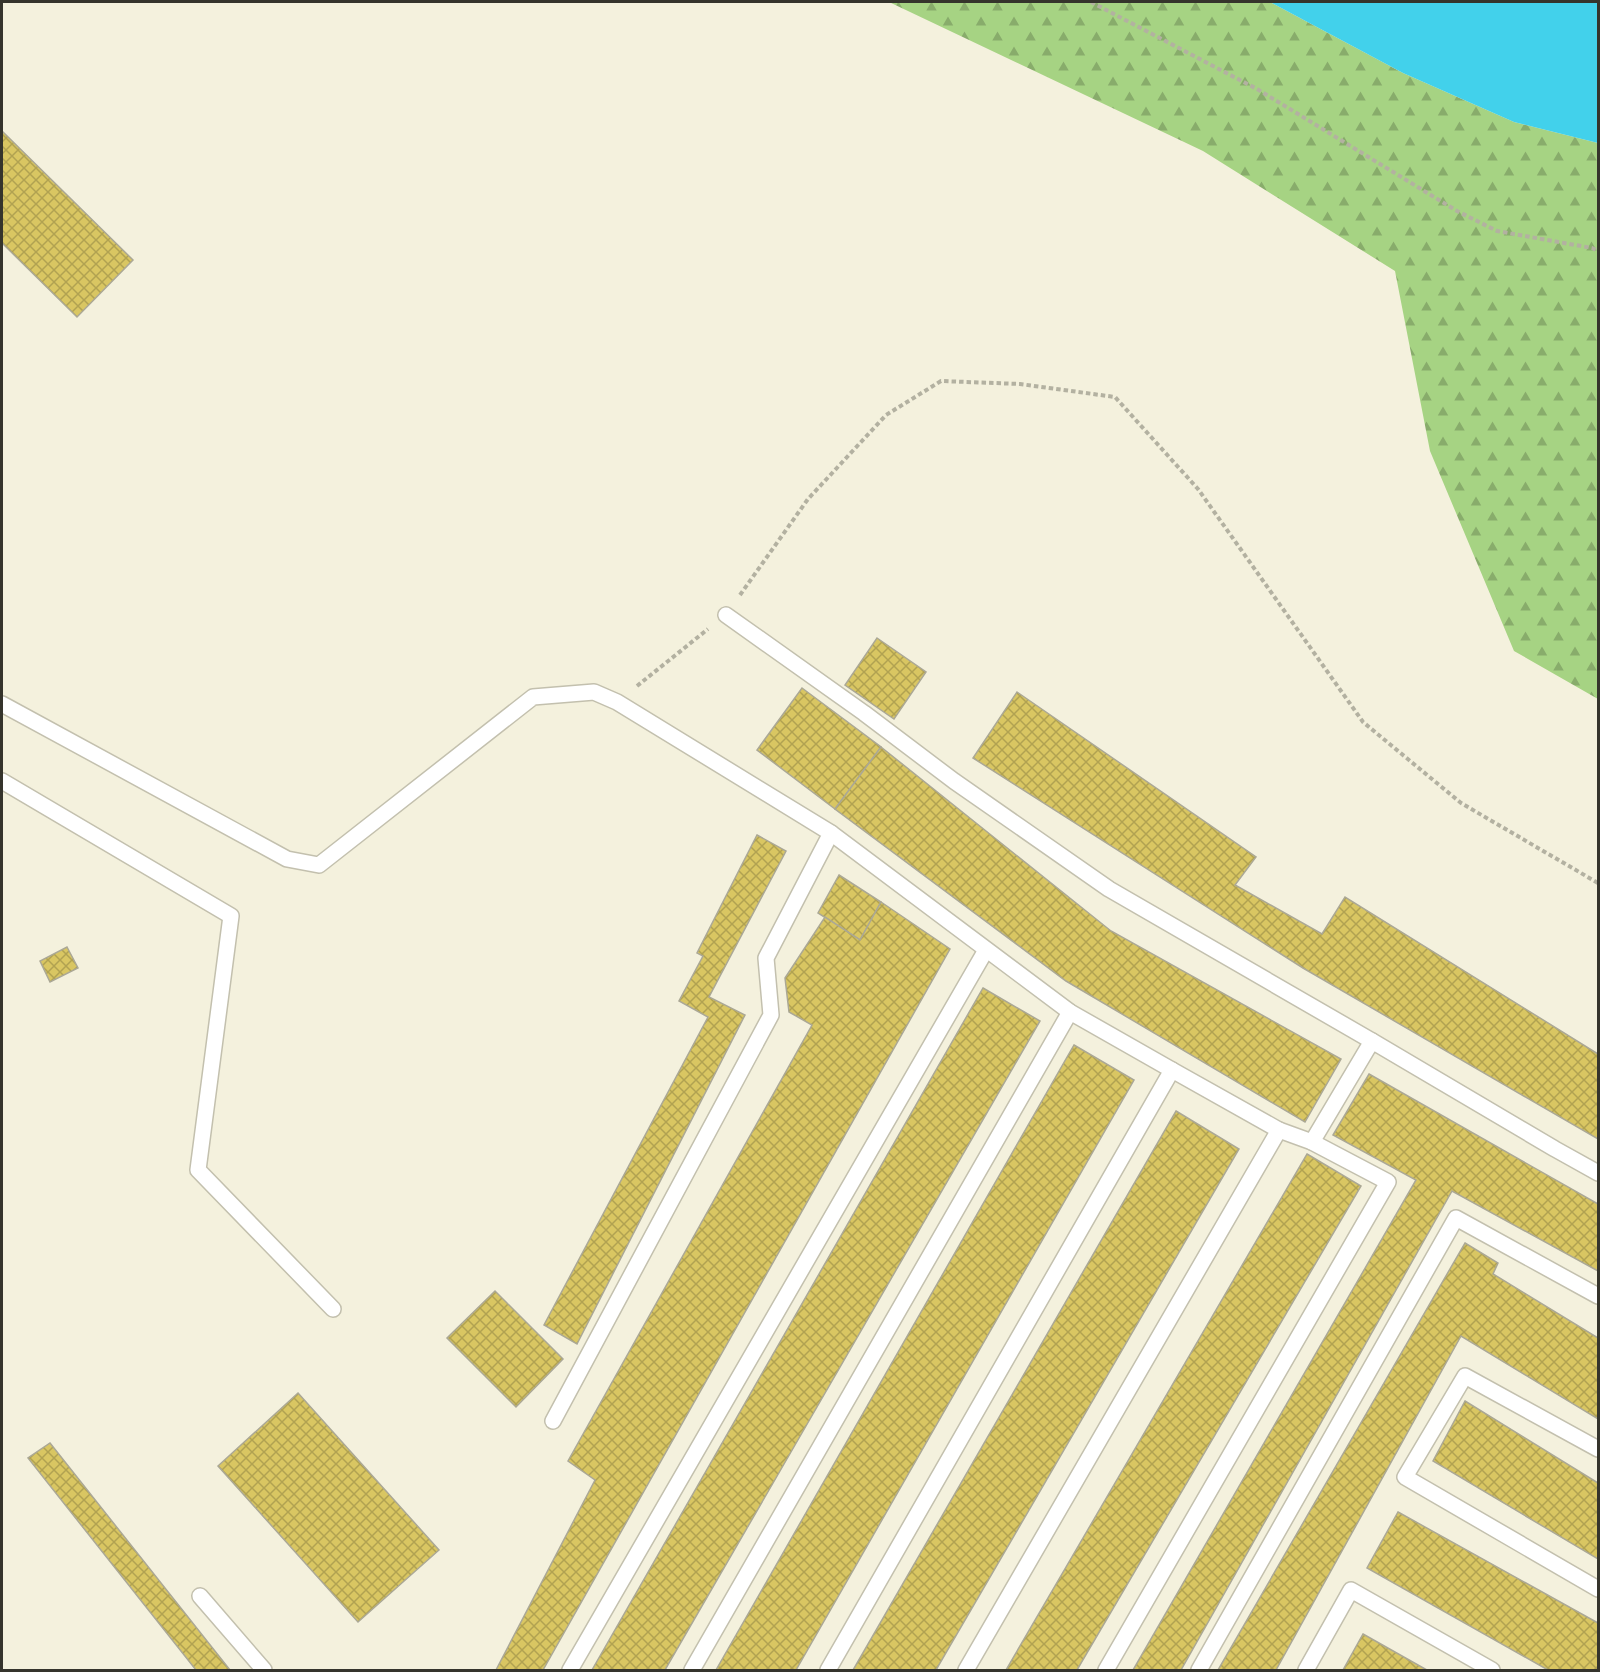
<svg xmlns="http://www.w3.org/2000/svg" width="1600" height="1672" font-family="'Varela Round',sans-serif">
<defs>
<pattern id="forest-firs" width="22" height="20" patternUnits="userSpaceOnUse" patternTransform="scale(1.5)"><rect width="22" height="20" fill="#a6d383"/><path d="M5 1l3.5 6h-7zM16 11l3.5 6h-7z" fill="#88ac6b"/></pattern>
<pattern id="building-cross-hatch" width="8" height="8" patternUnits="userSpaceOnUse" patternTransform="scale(1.5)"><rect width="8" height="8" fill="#d9c662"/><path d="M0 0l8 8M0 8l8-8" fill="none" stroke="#b1a251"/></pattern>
</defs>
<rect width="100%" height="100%" fill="#f4f1dd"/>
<path fill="url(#forest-firs)" d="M889 2H1270L1403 73 1514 122 1598 143V699L1514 651 1430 451 1395 271 1203 151Z"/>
<path fill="#42d1eb" d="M1270 2H1598V143L1514 122 1403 73Z"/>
<g fill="url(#building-cross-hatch)" stroke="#aba895" stroke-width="1.5">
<path d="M2 131 133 260 77 317 2 243Z"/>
<path d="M877 638 926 672 894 719 845 685Z"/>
<path d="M802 688 881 747 835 809 757 750Z"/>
<path d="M1017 692 1256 857 1235 885 1322 934 1345 897 1598 1054V1139L1303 968 973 758Z"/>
<path d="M881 747 1111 931 1341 1059 1305 1122 1066 981 835 809Z"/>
<path d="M757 835 786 851 709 997 745 1015 577 1344 544 1325 708 1017 679 1001 703 956 697 953Z"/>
<path d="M839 875 881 902 860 940 818 913Z"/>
<path d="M881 902 950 949 543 1670H496L595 1480 568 1461 812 1025 789 1012 785 978 825 917 860 940Z"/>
<path d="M67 947 78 968 50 982 40 961Z"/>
<path d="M983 988 1040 1021 665 1670H592Z"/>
<path d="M1074 1045 1134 1080 796 1670H716Z"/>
<path d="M1369 1074 1598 1204V1271L1452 1191 1181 1670H1133L1416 1180 1333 1135Z"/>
<path d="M1176 1111 1239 1149 936 1670H853Z"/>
<path d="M1307 1154 1361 1186 1077 1670H1006Z"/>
<path d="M1465 1243 1498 1263 1493 1274 1598 1338V1419L1461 1336 1276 1670H1218Z"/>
<path d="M495 1291 563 1359 516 1407 447 1338Z"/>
<path d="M298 1393 439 1550 358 1622 218 1466Z"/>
<path d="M1465 1401 1598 1483V1559L1433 1461Z"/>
<path d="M50 1443 230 1670H196L28 1458Z"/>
<path d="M1398 1512 1598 1623V1670H1548L1367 1568Z"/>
<path d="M1363 1634 1427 1670H1343Z"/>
</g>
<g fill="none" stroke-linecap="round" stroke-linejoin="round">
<g stroke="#c3c0ae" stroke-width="18">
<g id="service">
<path d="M726 615 864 713 954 781 1109 889 1372 1041"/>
<path d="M2 704 287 859 319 865 533 697 594 692 617 702 831 833 766 958 771 1015 553 1421"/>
<path d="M2 781 231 916 198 1170 333 1309"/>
<path d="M1279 1130 1312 1142"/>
<path d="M1598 1449 1465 1376 1405 1477 1598 1589"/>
<path d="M200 1596 264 1670"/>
<path d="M570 1670 986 950"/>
<path d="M692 1670 1070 1012"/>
<path d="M828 1670 1172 1070 1070 1012 831 833"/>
<path d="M966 1670 1279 1130 1172 1070"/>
<path d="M1106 1670 1388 1182 1312 1142 1372 1041 1555 1149 1598 1173"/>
<path d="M1199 1670 1456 1218 1598 1296"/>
<path d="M1306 1670 1351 1590 1492 1670"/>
</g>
</g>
<g stroke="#b3b1a1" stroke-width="4" stroke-dasharray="4.5 3" stroke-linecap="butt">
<path d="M1091 2 1257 89 1457 211 1497 231 1592 248 1598 251"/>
<path d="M740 595 808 499 886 415 941 381 1020 384 1115 397 1198 489 1363 722 1461 803 1598 883"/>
<path d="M637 686 708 629"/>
</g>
<use href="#service" stroke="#fff" stroke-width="15"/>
</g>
<rect width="1600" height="1672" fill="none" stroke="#35342c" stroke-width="6"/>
</svg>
